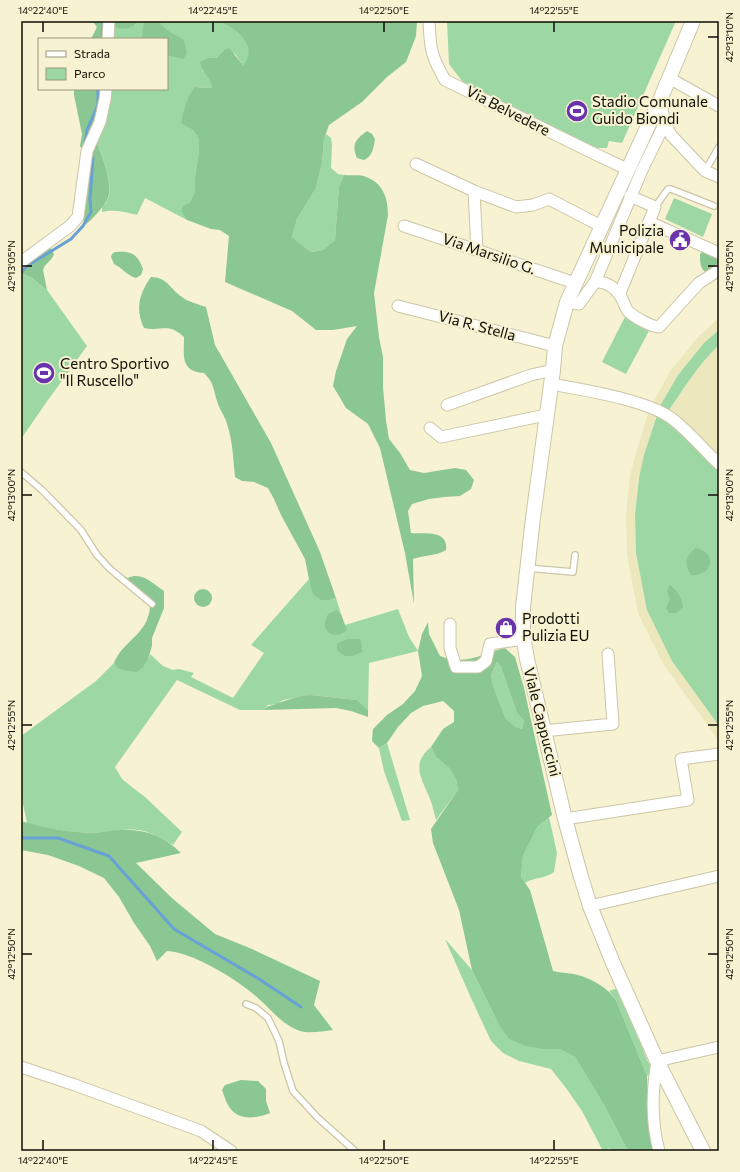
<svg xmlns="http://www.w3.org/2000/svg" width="740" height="1172" font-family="Commissioner,sans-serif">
<rect width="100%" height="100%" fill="#f7f2d1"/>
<g fill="#ede7be">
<path d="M719 318V330L704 343 678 375 660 406 653 426 639 478 635 515 636 553 672 661 719 726V741L664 665 638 613 627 554 626 515 630 476 636 453 650 407 671 370 698 337Z"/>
<path d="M719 345V458L669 410 690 379 709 355Z"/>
</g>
<g fill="#9dd8a4">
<path d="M138 21H219L235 30 246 40 249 52 248 60 243 65 235 54 224 50 216 58H208L202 70 211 79 212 88 194 87 185 106 181 122 193 130 199 139V150L195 177V192L189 203 181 212 187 220 145 198 137 215C125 212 114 209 102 212V207C104 205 107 202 108 199 114 186 102 154 96 141 106 125 107 107 110 89H167V39H112V26L135 25Z"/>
<path d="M447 21H676L622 143 609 141 607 148H589L462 81 449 64Z"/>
<path d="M326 134 331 138 332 144 331 168 338 174 344 175 339 186 335 240 323 250 311 252 292 237 297 219 316 188 322 163 324 139Z"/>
<path d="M674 198 712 214 703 237 665 219Z"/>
<path d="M21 273 32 278 47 290 87 346 48 400 21 439Z"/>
<path d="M625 317 650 329 626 374 602 362Z"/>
<path d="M719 330V345C699 364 684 388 669 410L660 406 678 375 704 343Z"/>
<path d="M657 415 676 429 719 470V726L672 661 647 610 636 553 635 515 639 478 644 455Z"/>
<path d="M309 579 310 584 330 600 336 598 341 614 337 610 347 630 345 625 398 609 409 637 418 651 369 663 368 710 357 700 311 695 283 700 278 704 268 705 264 710H240L177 680 115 767 122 779 146 798 182 832 173 845C163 839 151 832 139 830 125 828 111 832 96 833 73 833 49 829 27 823L21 794V736L96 681 114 663 117 668 148 659 150 654 163 666 173 670 179 669 194 673 191 677 233 698 264 653 251 645Z"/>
<path d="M497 662 501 667 517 713 524 721 522 729 515 728 506 719 493 686 491 675Z"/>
<path d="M387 743 410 820 402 821 384 771 379 748Z"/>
<path d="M431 747 436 757 449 768 456 779 458 790 436 820C434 813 433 806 430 799 422 779 410 764 431 747Z"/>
<path d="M549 817 557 853 554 872C545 879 534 877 525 883L521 877 523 856 538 826Z"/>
<path d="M445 939 472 970 498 1023 543 1049H559L575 1057 604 1105 628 1151H613L609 1148 608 1151H603L582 1111 566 1088 551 1069 519 1061 503 1053 491 1041 471 998Z"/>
<path d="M618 988 648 1062 653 1068 654 1074 647 1076 616 1000 609 991Z"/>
</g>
<g fill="#8ac792" fill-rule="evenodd">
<path d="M92 21H108L107 39H91L97 27Z"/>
<path d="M111 21H138C132 30 122 30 112 26Z"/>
<path d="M145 21H159C165 31 174 34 184 40L187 54 183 59 167 55V39H142L143 27Z"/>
<path d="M219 21H417L416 36 406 62 387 77 362 102 329 125 324 139 322 163 316 188 297 219 292 237 311 252 323 250 335 240 339 186 344 175C351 176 360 174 366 177 383 183 388 198 388 215L374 293 379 337 383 357V387L386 421 389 439 400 453 410 470 424 473 455 468 466 470 474 480 471 489 460 496 444 497 429 499 412 504 408 511 411 533C423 534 449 529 446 550 436 556 424 555 413 559L414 604 405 553 380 448 368 424 346 408 333 386 336 371 347 339 357 326 333 330H316L292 311 225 282 229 236 220 230 211 229 187 220 181 212 183 206 189 203 195 192V177L199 150V139L193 130 181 123C183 109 187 99 194 87L212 88C210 74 202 75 200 62L208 58H216L224 50 229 48 243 65C248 60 249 55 248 48 244 33 231 28 219 21Z"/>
<path d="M74 89H102V101L85 153 80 146 82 134 74 95Z"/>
<path d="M367 131 372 134 375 139C374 147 372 157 364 160L357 158C351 144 356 139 367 131Z"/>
<path d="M96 141C102 155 113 183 108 198 106 204 92 220 86 224L83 220 82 216 87 161Z"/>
<path d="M49 245 54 254C52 261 45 263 43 270L47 290 32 278 21 273V266Z"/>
<path d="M706 249 719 255V268L706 273C700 268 700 262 700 254Z"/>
<path d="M115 252C131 251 137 253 143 269L141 275 136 278C126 275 123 268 114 264L111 257 112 254Z"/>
<path d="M151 277C167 277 170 289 182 297 188 302 198 304 206 307L215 345 271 443 320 552 336 598 330 600H321L313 594 310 584 305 559 281 515 274 499 268 488 254 482 242 481 235 477C233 459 233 442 227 424 225 416 219 409 217 401 213 388 214 383 204 373 180 372 184 355 184 337 167 322 163 332 144 328 135 309 139 294 151 277Z"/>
<path d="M696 548C718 553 713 576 691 575 684 564 685 555 696 548Z"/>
<path d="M122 575 128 578C142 571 153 584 164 591V608L152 638V646L148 659 143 667 137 672 127 671 117 668 114 663C124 638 152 634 150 600Z"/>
<path d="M670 585C677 590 682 597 683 607L676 613H669L666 608 670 599 667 591Z"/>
<circle cx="203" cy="598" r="9"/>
<path d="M337 610 341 614 347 630C341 637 327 637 325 626 324 622 327 617 328 614Z"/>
<path d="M428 622 429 634 440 656C466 666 481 654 505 648L515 657 524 688 552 815 538 826 523 856 521 877 530 890 553 971C561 973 570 973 578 975 593 979 607 988 616 1000L647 1076 649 1114 656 1151H628L604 1105 575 1057 559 1049H543L526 1046 509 1039 498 1023 472 970 459 910 433 843 431 829 458 790 456 779 449 768 436 757 431 747 443 729 454 722V711L443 701 423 706 411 713 398 727 387 743 379 748 372 741 373 729 387 715 403 704 415 691 422 676 418 651 422 634ZM497 662 501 667 517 713 524 721 522 729 515 727 506 719 493 686 491 675Z"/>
<path d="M347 639H359L361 641 362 652C352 657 345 659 337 650V644Z"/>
<path d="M311 695 357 700 368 710V717L351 711 336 708 264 710C269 704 272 706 279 703 290 699 299 696 311 695Z"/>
<path d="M21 821C45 828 71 833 96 833 105 832 113 830 121 830 146 829 164 836 181 853L136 863 173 899 215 934 252 949 320 981 314 1005 333 1030C323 1031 309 1034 300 1031 281 1024 273 1011 259 999 240 981 193 952 167 951L157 961 150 946 134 923 119 897 104 878 79 866 48 855 21 850Z"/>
<path d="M241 1080 258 1081 266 1089V1101L270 1113C255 1119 237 1121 228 1105 225 1100 224 1095 222 1090L225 1085Z"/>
</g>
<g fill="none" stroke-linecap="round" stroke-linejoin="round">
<g stroke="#68a1d5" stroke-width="3">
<path d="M103 39V21"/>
<path d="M85 144 87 130 98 105V89"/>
<path d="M21 272 27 266 71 239 83 226 91 212 90 199 93 158"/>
<path d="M21 838H58L109 856 174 929 259 979 301 1007"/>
</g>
<g stroke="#cbc6a7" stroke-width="8">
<g id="service">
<path d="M705 171 719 147"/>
<path d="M655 207 668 189H671L714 206"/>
<path d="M21 472 42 490 81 530 97 555 110 569 152 604"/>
<path d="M527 568 573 572 575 555"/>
<path d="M246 1004 256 1008 268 1018 279 1041 284 1063 293 1091 318 1118 355 1151"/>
</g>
</g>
<g stroke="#cbc6a7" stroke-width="13">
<g id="minor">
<path d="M429 21C430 48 431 56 445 80L593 153 627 169"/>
<path d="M108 39 109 21"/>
<path d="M669 78 719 106"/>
<path d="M660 100 665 123 671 135 705 171 719 177"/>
<path d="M416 164 474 191 516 207 533 205 549 199 601 226"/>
<path d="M474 191 477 250"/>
<path d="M649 222 719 253"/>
<path d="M404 226 575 283"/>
<path d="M21 262 70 226 78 217 87 151 100 122 105 99 106 89"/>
<path d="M595 282C608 281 618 290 623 301 625 305 626 310 629 312 634 317 652 327 659 327L699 283 719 270"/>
<path d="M620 293 655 207 630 196"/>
<path d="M567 302 579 304 595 282 642 170 665 123"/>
<path d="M398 306 555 346"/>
<path d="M551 384C583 390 651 400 675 421 691 434 704 450 719 464"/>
<path d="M447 405 531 375 553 370"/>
<path d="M430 428 441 437 546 415"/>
<path d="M450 624V648L456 667H478L486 661 490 644 524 639"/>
<path d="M543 731 613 724 608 654"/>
<path d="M565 819 688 800 681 759 719 754"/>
<path d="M590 906 719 876"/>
<path d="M21 1067 75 1085 201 1131 231 1151"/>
<path d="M659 1151C651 1120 652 1092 657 1061L719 1047"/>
</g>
</g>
<g stroke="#cbc6a7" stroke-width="16">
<path id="tertiary" d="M693 21 660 100 567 302 555 346 553 370 533 518 523 607V635L527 659 565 819 581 877 590 906 613 963 657 1061 703 1151"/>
</g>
<use href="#service" stroke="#fff" stroke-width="5.5"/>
<use href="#minor" stroke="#fff" stroke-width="11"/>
<use href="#tertiary" stroke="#fff" stroke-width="14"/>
</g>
<path fill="none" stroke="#0f0d04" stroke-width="1.5" d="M43 22V32M213 22V32M384 22V32M554 22V32M708 37H718M22 266H32M708 266H718M22 495H32M708 495H718M22 725H32M708 725H718M22 954H32M708 954H718M43 1140V1150M213 1140V1150M384 1140V1150M554 1140V1150"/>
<defs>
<g id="stadium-disc" transform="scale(1.15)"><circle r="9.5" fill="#6934ab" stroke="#f7f2d1"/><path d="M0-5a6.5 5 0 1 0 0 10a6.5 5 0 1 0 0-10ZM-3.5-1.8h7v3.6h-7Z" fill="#fff"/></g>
<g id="civic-disc" transform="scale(1.15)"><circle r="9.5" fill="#6934ab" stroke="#f7f2d1"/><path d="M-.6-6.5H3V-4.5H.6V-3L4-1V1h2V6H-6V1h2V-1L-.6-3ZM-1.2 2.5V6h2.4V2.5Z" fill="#fff"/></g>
<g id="shop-disc" transform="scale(1.15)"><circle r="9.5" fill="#6934ab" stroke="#f7f2d1"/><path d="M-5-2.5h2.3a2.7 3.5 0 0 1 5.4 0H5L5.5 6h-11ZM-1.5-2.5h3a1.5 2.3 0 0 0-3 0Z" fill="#fff"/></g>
</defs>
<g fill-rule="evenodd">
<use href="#stadium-disc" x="577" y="111"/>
<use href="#civic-disc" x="680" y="240"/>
<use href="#stadium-disc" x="44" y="373"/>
<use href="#shop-disc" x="506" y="628"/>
</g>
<g text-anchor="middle" stroke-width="4" stroke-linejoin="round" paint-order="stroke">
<g font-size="15" fill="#0f0d04" stroke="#f7f2d1" text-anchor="start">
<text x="592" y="107">Stadio Comunale<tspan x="592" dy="17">Guido Biondi</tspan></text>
<text x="664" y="236" text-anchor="end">Polizia<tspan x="664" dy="17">Municipale</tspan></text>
<text x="60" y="369">Centro Sportivo<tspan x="60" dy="17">"Il Ruscello"</tspan></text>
<text x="522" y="624">Prodotti<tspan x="522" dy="17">Pulizia EU</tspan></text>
</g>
<g font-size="15" fill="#0f0d04" stroke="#f7f2d1">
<text transform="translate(508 111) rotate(27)" y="5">Via Belvedere</text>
<text transform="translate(489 254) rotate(19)" y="5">Via Marsilio G.</text>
<text transform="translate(477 326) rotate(15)" y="5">Via R. Stella</text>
<text transform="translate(542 722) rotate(76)" y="5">Viale Cappuccini</text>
</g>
</g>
<rect width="740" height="1172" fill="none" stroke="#f7f2d1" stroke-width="44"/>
<rect x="38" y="38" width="130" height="52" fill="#f7f2d1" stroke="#9a967f"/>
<rect x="46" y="51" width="20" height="6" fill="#ffffff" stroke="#9a967f"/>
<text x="74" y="58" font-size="12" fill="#0f0d04">Strada</text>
<rect x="46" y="68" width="20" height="12" fill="#9dd8a4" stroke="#9a967f"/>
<text x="74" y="78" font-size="12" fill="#0f0d04">Parco</text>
<rect x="22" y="22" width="696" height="1128" fill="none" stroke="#0f0d04" stroke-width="1.5"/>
<g font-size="10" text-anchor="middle" fill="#0f0d04">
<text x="43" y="14">14°22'40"E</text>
<text x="213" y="14">14°22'45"E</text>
<text x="384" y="14">14°22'50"E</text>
<text x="554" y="14">14°22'55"E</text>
<text transform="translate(729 37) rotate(-90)" y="4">42°13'10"N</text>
<text transform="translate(11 266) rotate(-90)" y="4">42°13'05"N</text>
<text transform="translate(729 266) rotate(-90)" y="4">42°13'05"N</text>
<text transform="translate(11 495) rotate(-90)" y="4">42°13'00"N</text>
<text transform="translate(729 495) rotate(-90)" y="4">42°13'00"N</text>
<text transform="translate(11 725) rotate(-90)" y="4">42°12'55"N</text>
<text transform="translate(729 725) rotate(-90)" y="4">42°12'55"N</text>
<text transform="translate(11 954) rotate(-90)" y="4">42°12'50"N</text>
<text transform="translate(729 954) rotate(-90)" y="4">42°12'50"N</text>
<text x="43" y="1164">14°22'40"E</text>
<text x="213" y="1164">14°22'45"E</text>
<text x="384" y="1164">14°22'50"E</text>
<text x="554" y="1164">14°22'55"E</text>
</g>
</svg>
